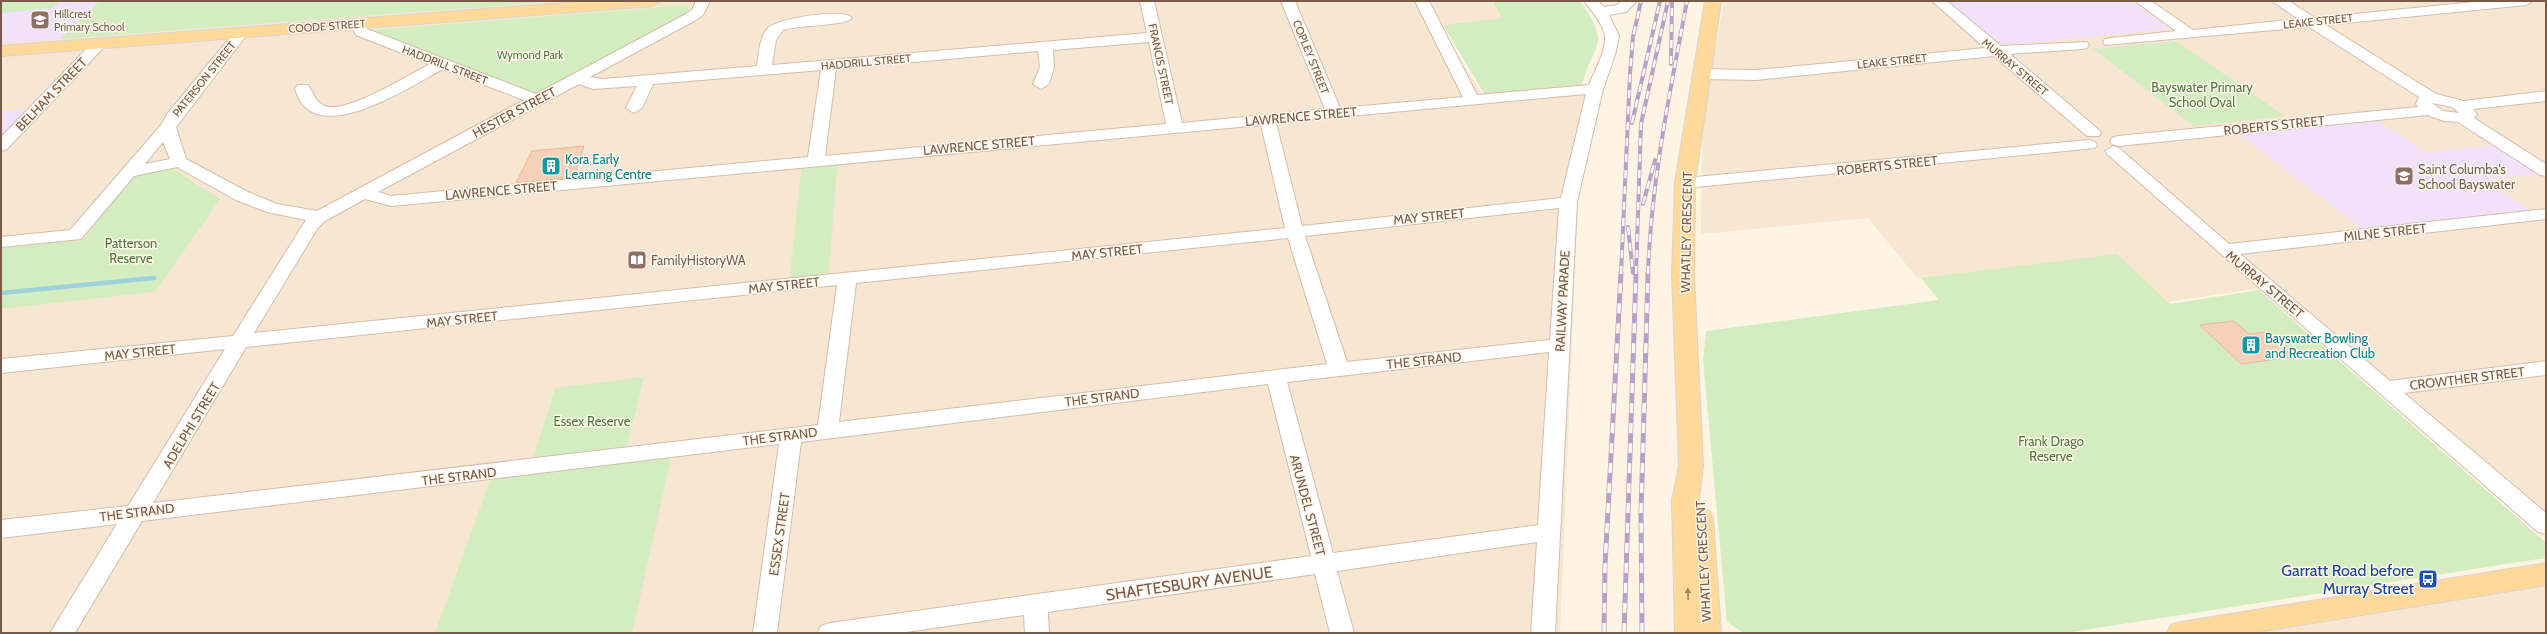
<svg xmlns="http://www.w3.org/2000/svg" width="2547" height="634" font-family="Cabin,sans-serif">
<rect width="100%" height="100%" fill="#fef4e4"/>
<g fill="#f6e6d2">
<path d="M1 1H1498L1492 2 1503 18 1439 25 1483 96 1598 86 1578 198 1560 633H1Z"/>
<path d="M1724 1H2546V532L2261 288 2168 302 2116 255 1918 279 1868 218 1701 234 1703 117Z"/>
<path d="M2546 567V633H2180Z"/>
</g>
<g fill="#f1e1fa">
<path d="M1 1H100L60 39 1 43Z"/>
<path d="M1946 1H2131L2171 29 2000 46Z"/>
<path d="M38 108 1 146V111Z"/>
<path d="M2370 116 2426 153 2504 144 2546 173 2483 180 2537 215 2368 234 2234 130Z"/>
</g>
<g fill="#d3edc1">
<path d="M1 1H60L53 8 1 13Z"/>
<path d="M100 1H562L60 39Z"/>
<path d="M1505 1H1580C1612 47 1594 40 1582 85L1485 95 1443 25 1502 18 1493 2Z"/>
<path d="M688 5 689 9 681 18 538 94H524L367 34 372 30Z"/>
<path d="M2176 41 2285 116 2194 126 2093 49Z"/>
<path d="M838 158 828 281 789 285 802 162Z"/>
<path d="M170 167 220 199 155 292 1 309V247L83 240 131 176Z"/>
<path d="M2117 254 2170 304 2259 290 2546 543V558L2065 633H1744L1727 622 1703 360 1706 331 1939 300 1921 278Z"/>
<path d="M644 377 625 455 673 449 632 633H435L493 472 531 467 555 388Z"/>
</g>
<g fill="none" stroke-linecap="round" stroke-linejoin="round">
<path stroke="#9cd2dc" stroke-width="4.5" d="M1 293 154 278"/>
</g>
<g fill="#f6d1b9" stroke="#eab798">
<path d="M584 146 574 177 516 183 532 151Z"/>
<path d="M2234 321 2249 334 2266 332 2293 357 2241 364 2200 325Z"/>
</g>
<g fill="none" stroke-linecap="round" stroke-linejoin="round">
<g stroke="#d3bdac" stroke-width="2">
<g id="minor">
<path d="M696 1H710L703 15 696 20 590 77 603 79 757 66C759 54 759 37 768 28 778 18 845 8 852 18 847 26 797 25 783 30L776 40 772 65 1147 33 1140 1H1154L1182 123 1325 109 1281 1H1295L1340 108 1463 97 1415 1H1429L1477 95 1589 85C1594 71 1606 52 1605 37 1604 25 1591 10 1584 1H1598L1604 7 1617 5 1622 1H1637L1626 12 1609 15 1619 36 1615 55 1603 89 1577 202 1555 633H1531L1537 542 1337 571 1354 633H1330L1315 574 1048 612 1049 633H1025L1024 615 899 633H818L821 626 830 623 1311 556 1268 384 801 442 777 633H753L779 444 142 521 75 633H50L117 524 1 538V520L128 506 225 349 1 373V359L233 336 306 220 267 212 236 200 177 167 134 176 81 239 1 247V237L70 230 161 125 168 113 237 29 242 28 249 32 176 127 186 159 248 192 277 204 317 211 524 100 443 69C411 86 311 153 295 88L298 85H308C314 93 314 101 325 106 345 115 410 74 430 64L356 35 350 24 352 21H362L367 29 536 94 686 14 692 10ZM1149 42 1166 124 825 156 836 69 1038 51 1040 67 1033 84 1041 89 1049 84 1054 67 1053 50ZM821 70 808 157 391 196 378 192 579 84 593 89 637 86 626 108 634 113 642 108 653 84ZM1586 94 1561 198 1302 226 1276 123ZM1261 125 1285 228 254 333 317 229 325 221 365 199 391 206ZM163 142 170 159 145 164ZM1559 208 1550 340 1347 362 1305 236ZM1288 238 1327 364 839 422 856 283ZM837 285 818 425 153 503 246 347ZM1549 352 1538 525 1333 553 1287 382Z"/>
<path d="M1932 1H1947L2001 46 2087 42 2089 45 2087 48 2082 49 2010 54 2099 130 2101 133 2099 136H2087L1994 56 1756 80 1702 79 1694 74 1702 69 1756 70 1985 48Z"/>
<path d="M2135 1H2151L2193 30 2298 19 2272 1H2289L2315 18 2484 1H2533L2526 5 2326 25 2436 94 2464 101 2546 91V101L2473 109 2477 114 2474 118 2546 164V176L2540 175 2458 122 2444 121 2427 115 2118 146 2112 144 2110 141 2112 138 2118 136 2418 107 2416 104 2419 97 2309 27 2105 45 2103 42 2105 39 2110 38 2176 31ZM2432 103 2452 107 2459 113 2443 111Z"/>
<path d="M100 39 107 43 105 46 7 149 1 151V137L95 40Z"/>
<path d="M2089 140 2095 142 2097 145 2095 148 1685 188 1679 187 1677 183 1679 179 1685 178Z"/>
<path d="M2113 146 2119 148 2229 244 2546 209V219L2240 254 2390 381 2546 361V375L2404 393 2546 513V534L2538 532 2107 154 2105 151Z"/>
</g>
</g>
<g stroke="#dcd4cf" stroke-width="2">
<g id="major">
<path d="M590 1H661L653 6 1 56V46Z"/>
<path d="M1705 1H1721L1695 183 1694 275 1703 466 1698 509 1709 511 1713 518 1721 633H1675L1672 500 1679 466 1672 275 1675 183Z"/>
<path d="M2546 563V585L2251 633H2167L2171 625 2181 622Z"/>
</g>
</g>
<use href="#minor" fill="#fff" fill-rule="evenodd"/>
<use href="#major" fill="#ffd99a" fill-rule="evenodd"/>
<g stroke="#b7a1c9" stroke-width="4">
<g id="rail-far1">
<path d="M1671 64 1672 1"/>
<path d="M1632 123 1660 1"/>
<path d="M1643 204 1655 160"/>
<path d="M1628 227 1633 273"/>
<path d="M1621 274 1630 74 1633 37 1641 1"/>
<path d="M1636 274 1641 124 1668 1"/>
<path d="M1648 274C1651 181 1670 92 1687 1"/>
</g>
</g>
<g stroke="#b7a1c9" stroke-width="5">
<g id="rail">
<path d="M1604 633 1605 565 1621 273"/>
<path d="M1624 633 1636 273"/>
<path d="M1642 633 1641 514 1648 273"/>
</g>
</g>
<use href="#rail-far1" stroke="#fff8ec" stroke-width="2.5" stroke-dasharray="8" stroke-linecap="butt"/>
<use href="#rail" stroke="#fff8ec" stroke-width="3.5" stroke-dasharray="10" stroke-linecap="butt"/>
</g>
<defs><path id="oneway-solid" d="M-6-.8H1V-3.2L6.5 0L1 3.2V.8H-6Z"/></defs>
<use fill="#a17f60" href="#oneway-solid" transform="translate(1688 594) rotate(-92)"/>
<defs>
<g id="school-square" transform="scale(1)"><rect x="-9" y="-9" width="18" height="18" rx="4" fill="#8d6e63" stroke="#fff8ec"/><path d="M0-5L7-2L0 1L-7-2ZM-4 1L0 2.5L4 1V4Q0 6-4 4Z" fill="#fff"/></g>
<g id="building-square" transform="scale(1)"><rect x="-9" y="-9" width="18" height="18" rx="4" fill="#0f9aa8" stroke="#fff8ec"/><path d="M-4-6H4V6H1V3H-1V6H-4ZM-2.5-4.3h1.7v1.8h-1.7ZM.8-4.3h1.7v1.8H.8ZM-2.5-1h1.7V.8h-1.7ZM.8-1h1.7V.8H.8Z" fill="#fff"/></g>
<g id="library-square" transform="scale(1)"><rect x="-9" y="-9" width="18" height="18" rx="4" fill="#8d6e63" stroke="#fff8ec"/><path d="M-6-4Q-3-5.5-.7-3.5V5Q-3 3-6 4ZM6-4Q3-5.5 .7-3.5V5Q3 3 6 4Z" fill="#fff"/></g>
<g id="bus-square" transform="scale(1)"><rect x="-9" y="-9" width="18" height="18" rx="4" fill="#1a4fb4" stroke="#fff8ec"/><path d="M-5-6H5V4H4V6H2V4H-2V6H-4V4H-5ZM-3.5-4V0h7V-4ZM-3.5 1.2v1.5H-2V1.2ZM2 1.2v1.5H3.5V1.2Z" fill="#fff"/></g>
</defs>
<g fill-rule="evenodd">
<use href="#school-square" x="40" y="20"/>
<use href="#building-square" x="551" y="166"/>
<use href="#school-square" x="2404" y="176"/>
<use href="#library-square" x="637" y="260"/>
<use href="#building-square" x="2251" y="345"/>
<use href="#bus-square" x="2428" y="579"/>
</g>
<g text-anchor="middle" stroke-width="3" stroke-linejoin="round" paint-order="stroke">
<g font-size="11" fill="#785e54" stroke="#fff8ec" text-anchor="start">
<text x="54" y="18">Hillcrest<tspan x="54" dy="13">Primary School</tspan></text>
</g>
<g font-size="11" fill="#795947" stroke="#fff8ec">
<text transform="translate(2318 21) rotate(-6)" y="4">LEAKE STREET</text>
<text transform="translate(327 26) rotate(-4)" y="4">COODE STREET</text>
<text transform="translate(1311 57) rotate(68)" y="4">COPLEY STREET</text>
<text transform="translate(1892 61) rotate(-6)" y="4">LEAKE STREET</text>
<text transform="translate(866 62) rotate(-5)" y="4">HADDRILL STREET</text>
<text transform="translate(1161 64) rotate(78)" y="4">FRANCIS STREET</text>
<text transform="translate(445 65) rotate(21)" y="4">HADDRILL STREET</text>
<text transform="translate(2015 67) rotate(40)" y="4">MURRAY STREET</text>
<text transform="translate(204 79) rotate(-51)" y="4">PATERSON STREET</text>
</g>
<g font-size="11" fill="#4e7a3c" stroke="#fff8ec">
<text x="530" y="59">Wymond Park</text>
</g>
<g font-size="13" fill="#4e7a3c" stroke="#fff8ec">
<text x="2202" y="92">Bayswater Primary<tspan x="2202" dy="15">School Oval</tspan></text>
<text x="131" y="248">Patterson<tspan x="131" dy="15">Reserve</tspan></text>
<text x="592" y="426">Essex Reserve</text>
<text x="2051" y="446">Frank Drago<tspan x="2051" dy="15">Reserve</tspan></text>
</g>
<g font-size="13" fill="#795947" stroke="#fff8ec">
<text transform="translate(51 94) rotate(-46)" y="5">BELHAM STREET</text>
<text transform="translate(514 112) rotate(-28)" y="5">HESTER STREET</text>
<text transform="translate(1301 116) rotate(-5)" y="5">LAWRENCE STREET</text>
<text transform="translate(2274 125) rotate(-6)" y="5">ROBERTS STREET</text>
<text transform="translate(979 145) rotate(-5)" y="5">LAWRENCE STREET</text>
<text transform="translate(1887 165) rotate(-6)" y="5">ROBERTS STREET</text>
<text transform="translate(501 190) rotate(-5)" y="5">LAWRENCE STREET</text>
<text transform="translate(1429 216) rotate(-6)" y="5">MAY STREET</text>
<text transform="translate(1686 232) rotate(-89)" y="5">WHATLEY CRESCENT</text>
<text transform="translate(2385 232) rotate(-6)" y="5">MILNE STREET</text>
<text transform="translate(1107 252) rotate(-6)" y="5">MAY STREET</text>
<text transform="translate(2265 284) rotate(40)" y="5">MURRAY STREET</text>
<text transform="translate(784 285) rotate(-6)" y="5">MAY STREET</text>
<text transform="translate(1562 301) rotate(-87)" y="5">RAILWAY PARADE</text>
<text transform="translate(462 319) rotate(-6)" y="5">MAY STREET</text>
<text transform="translate(140 352) rotate(-6)" y="5">MAY STREET</text>
<text transform="translate(1424 360) rotate(-6)" y="5">THE STRAND</text>
<text transform="translate(2467 378) rotate(-7)" y="5">CROWTHER STREET</text>
<text transform="translate(1102 397) rotate(-7)" y="5">THE STRAND</text>
<text transform="translate(191 425) rotate(-59)" y="5">ADELPHI STREET</text>
<text transform="translate(780 436) rotate(-7)" y="5">THE STRAND</text>
<text transform="translate(459 476) rotate(-7)" y="5">THE STRAND</text>
<text transform="translate(1308 505) rotate(75)" y="5">ARUNDEL STREET</text>
<text transform="translate(137 512) rotate(-7)" y="5">THE STRAND</text>
<text transform="translate(779 534) rotate(-82)" y="5">ESSEX STREET</text>
<text transform="translate(1703 561) rotate(-93)" y="5">WHATLEY CRESCENT</text>
</g>
<g font-size="13" fill="#0d838f" stroke="#fff8ec" text-anchor="start">
<text x="565" y="164">Kora Early<tspan x="565" dy="15">Learning Centre</tspan></text>
<text x="2265" y="343">Bayswater Bowling<tspan x="2265" dy="15">and Recreation Club</tspan></text>
</g>
<g font-size="13" fill="#785e54" stroke="#fff8ec" text-anchor="start">
<text x="2418" y="174">Saint Columba's<tspan x="2418" dy="15">School Bayswater</tspan></text>
<text x="651" y="265">FamilyHistoryWA</text>
</g>
<g font-size="16" fill="#164399" stroke="#fff8ec" text-anchor="end">
<text x="2414" y="576">Garratt Road before<tspan x="2414" dy="18">Murray Street</tspan></text>
</g>
<g font-size="16" fill="#795947" stroke="#fff8ec">
<text transform="translate(1189 583) rotate(-8)" y="6">SHAFTESBURY AVENUE</text>
</g>
</g>
<rect width="2547" height="634" fill="none" stroke="#795947" stroke-width="4"/>
</svg>
